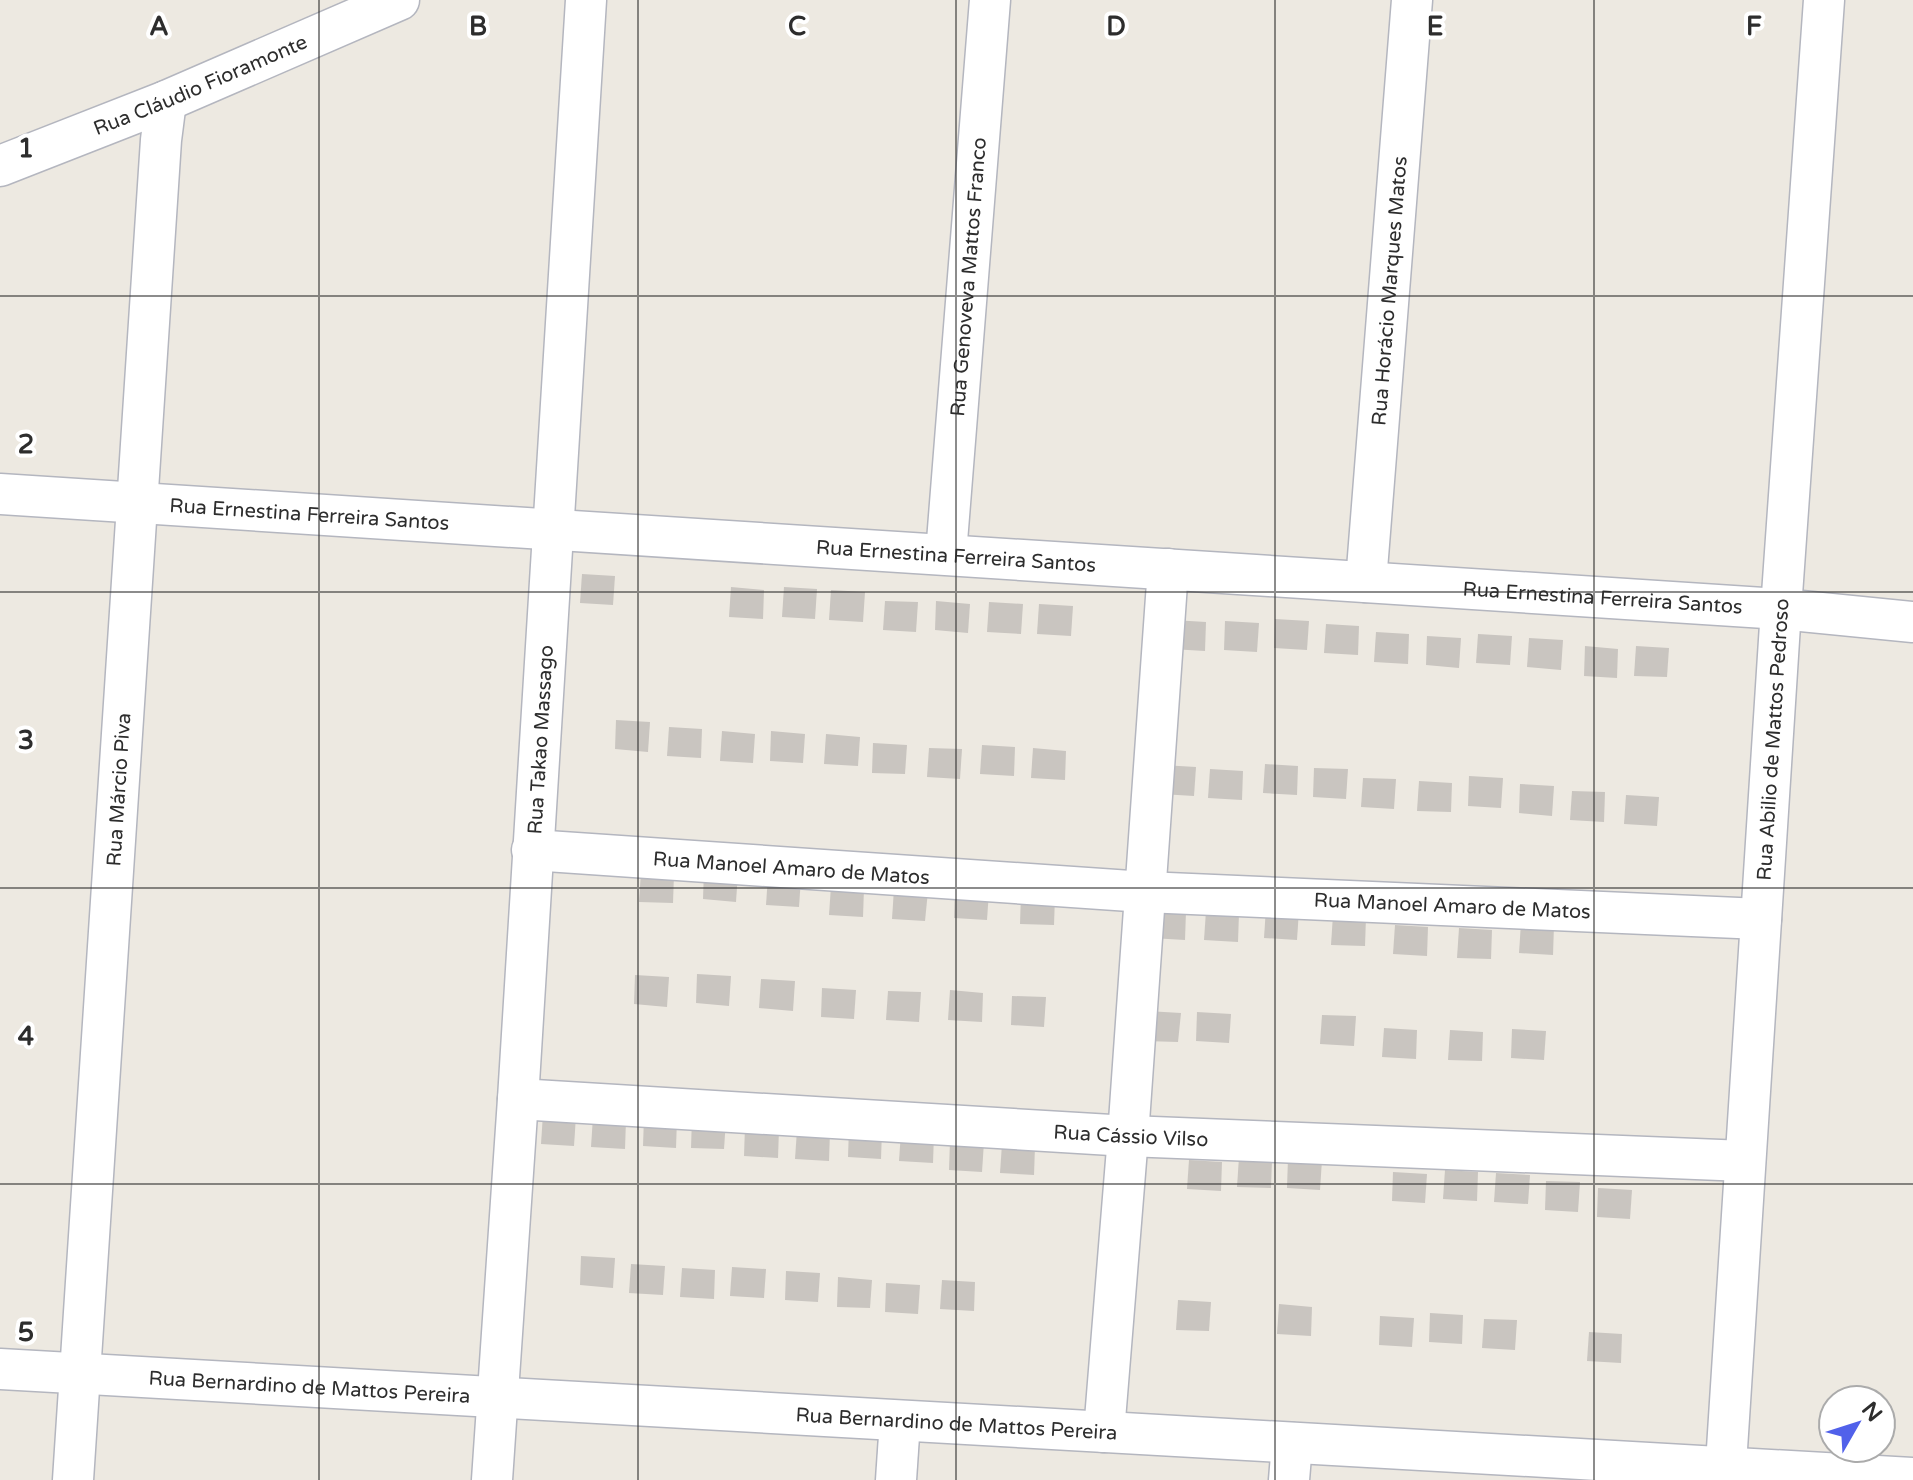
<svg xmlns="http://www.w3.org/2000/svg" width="1913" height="1480" font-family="'Varela Round',sans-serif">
<rect width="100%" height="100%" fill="#ede9e1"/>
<g fill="#c9c5c0">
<path d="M582 574 615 576 613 605 580 603Z"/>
<path d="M731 587 764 590 763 619 729 617Z"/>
<path d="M784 587 817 589 815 619 782 617Z"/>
<path d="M831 590 865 592 863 622 829 620Z"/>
<path d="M885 601 918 602 916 632 883 630Z"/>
<path d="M936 601 970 604 968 633 935 630Z"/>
<path d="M989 602 1023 604 1021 634 987 632Z"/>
<path d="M1039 604 1073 606 1071 636 1037 634Z"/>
<path d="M1275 619 1309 621 1307 650 1274 648Z"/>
<path d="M1173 620 1206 622 1205 651 1171 649Z"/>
<path d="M1225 621 1259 623 1257 652 1224 650Z"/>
<path d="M1326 624 1359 626 1358 655 1324 653Z"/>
<path d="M1376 632 1409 634 1408 664 1374 662Z"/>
<path d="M1478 634 1512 636 1510 665 1476 663Z"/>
<path d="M1427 636 1461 638 1459 668 1426 665Z"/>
<path d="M1529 638 1563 640 1561 670 1527 667Z"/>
<path d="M1585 646 1618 649 1617 678 1584 676Z"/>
<path d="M1636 646 1669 648 1667 677 1634 676Z"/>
<path d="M616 720 650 722 648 752 615 749Z"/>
<path d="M669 727 702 729 701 758 667 756Z"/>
<path d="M722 731 755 734 753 763 720 761Z"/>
<path d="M771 731 805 734 803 763 770 761Z"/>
<path d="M826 734 860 737 858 766 824 764Z"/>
<path d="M873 743 907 745 905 774 872 773Z"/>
<path d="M982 745 1015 747 1014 776 980 774Z"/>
<path d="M929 748 962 749 960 779 927 777Z"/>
<path d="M1033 748 1066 751 1065 780 1031 778Z"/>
<path d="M1265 764 1298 766 1297 795 1263 793Z"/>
<path d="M1162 765 1196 767 1194 796 1161 794Z"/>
<path d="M1314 768 1348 769 1346 799 1313 797Z"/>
<path d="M1210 769 1243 771 1242 800 1208 798Z"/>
<path d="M1469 776 1503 778 1501 808 1468 806Z"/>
<path d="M1363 778 1396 779 1394 809 1361 807Z"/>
<path d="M1419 781 1452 783 1451 812 1417 811Z"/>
<path d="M1520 784 1554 786 1552 816 1519 813Z"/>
<path d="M1572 791 1605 792 1604 822 1570 820Z"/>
<path d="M1626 795 1659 797 1657 826 1624 824Z"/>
<path d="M704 870 738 872 736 902 703 899Z"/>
<path d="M641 872 674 874 673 903 639 902Z"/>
<path d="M768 876 801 878 799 907 766 905Z"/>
<path d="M831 886 864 888 863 917 829 915Z"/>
<path d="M894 889 928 891 925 921 892 919Z"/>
<path d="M955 889 989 891 987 920 954 918Z"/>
<path d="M1021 894 1055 896 1054 925 1020 924Z"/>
<path d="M1266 908 1299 910 1297 940 1264 938Z"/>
<path d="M1153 909 1186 911 1185 940 1151 938Z"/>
<path d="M1206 911 1239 913 1238 942 1204 940Z"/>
<path d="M1333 915 1366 917 1365 946 1331 945Z"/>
<path d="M1521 923 1554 925 1553 955 1519 953Z"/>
<path d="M1395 925 1428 927 1427 956 1393 954Z"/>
<path d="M1459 928 1492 930 1491 959 1457 958Z"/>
<path d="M697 974 731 976 729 1006 696 1003Z"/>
<path d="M635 975 669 977 667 1007 634 1004Z"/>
<path d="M761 979 795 981 793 1011 759 1008Z"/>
<path d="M822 988 856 990 854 1019 821 1017Z"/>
<path d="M950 990 983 993 982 1022 948 1020Z"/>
<path d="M888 991 921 992 919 1022 886 1020Z"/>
<path d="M1012 996 1046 997 1044 1027 1011 1025Z"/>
<path d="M1147 1011 1181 1013 1178 1042 1145 1041Z"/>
<path d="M1197 1012 1231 1014 1229 1043 1196 1041Z"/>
<path d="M1322 1015 1356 1016 1354 1046 1320 1044Z"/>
<path d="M1384 1028 1417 1030 1416 1059 1382 1057Z"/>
<path d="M1512 1029 1546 1031 1544 1060 1511 1058Z"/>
<path d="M1450 1030 1483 1032 1482 1061 1448 1060Z"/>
<path d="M543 1114 576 1116 574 1146 541 1144Z"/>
<path d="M593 1117 626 1120 625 1149 591 1147Z"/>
<path d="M644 1117 677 1119 676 1148 643 1146Z"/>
<path d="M692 1118 726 1120 724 1149 691 1148Z"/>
<path d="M745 1126 779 1129 778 1158 744 1156Z"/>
<path d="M849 1128 882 1130 881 1159 848 1157Z"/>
<path d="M797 1130 830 1131 829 1161 795 1159Z"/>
<path d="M901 1132 934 1134 933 1163 899 1161Z"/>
<path d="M950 1141 984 1142 982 1172 949 1170Z"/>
<path d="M1002 1144 1035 1146 1034 1175 1000 1173Z"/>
<path d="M1239 1157 1272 1159 1271 1188 1237 1187Z"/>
<path d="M1288 1158 1322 1160 1320 1190 1287 1188Z"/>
<path d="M1189 1160 1222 1162 1221 1191 1187 1189Z"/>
<path d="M1445 1170 1478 1172 1477 1201 1443 1199Z"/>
<path d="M1393 1172 1427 1174 1425 1203 1392 1201Z"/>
<path d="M1496 1173 1530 1175 1528 1204 1494 1202Z"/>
<path d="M1546 1181 1580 1182 1578 1212 1545 1210Z"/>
<path d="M1598 1188 1632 1190 1630 1219 1597 1217Z"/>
<path d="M581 1256 615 1258 613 1288 580 1285Z"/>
<path d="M631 1264 665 1266 663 1295 629 1293Z"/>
<path d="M732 1267 766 1269 764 1298 730 1296Z"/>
<path d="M682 1268 715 1270 714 1299 680 1297Z"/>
<path d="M786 1271 820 1273 818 1302 785 1300Z"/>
<path d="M838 1277 872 1280 870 1308 837 1307Z"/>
<path d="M942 1280 975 1282 974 1311 940 1309Z"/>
<path d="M886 1283 920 1285 918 1314 885 1312Z"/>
<path d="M1178 1300 1211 1302 1209 1331 1176 1330Z"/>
<path d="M1279 1304 1312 1307 1311 1336 1277 1334Z"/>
<path d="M1430 1313 1463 1315 1462 1344 1429 1342Z"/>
<path d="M1380 1316 1414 1318 1412 1347 1379 1345Z"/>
<path d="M1484 1319 1517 1320 1515 1350 1482 1348Z"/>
<path d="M1589 1332 1622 1334 1621 1363 1587 1361Z"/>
</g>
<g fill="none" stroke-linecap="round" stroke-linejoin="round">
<g stroke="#b4b6bf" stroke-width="43">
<g id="minor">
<path id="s1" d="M0 166 166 101 399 0"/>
<path id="s2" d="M0 494 1781 609 1913 622"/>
<path id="s3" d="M946 554 990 0"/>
<path id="s4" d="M1366 582 1412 0"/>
<path id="s5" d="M532 850 1145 892 1761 919"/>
<path id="s6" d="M518 1099 1128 1136 1745 1161"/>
<path id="s7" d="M0 1369 1913 1478"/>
<path d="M1104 1432 1128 1136 1168 569"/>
<path id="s8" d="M73 1480 161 140 166 101"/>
<path id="s9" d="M492 1480 518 1099 586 0"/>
<path d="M896 1480 900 1421"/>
<path d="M1289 1480 1292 1443"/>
<path id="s10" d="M1725 1480 1781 609 1824 0"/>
</g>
</g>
<use href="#minor" stroke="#fff" stroke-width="40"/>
</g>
<path fill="none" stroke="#2d2d2d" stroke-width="2" stroke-opacity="0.55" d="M319 0V1480M638 0V1480M956 0V1480M1275 0V1480M1594 0V1480M0 296H1913M0 592H1913M0 888H1913M0 1184H1913"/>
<g text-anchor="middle" stroke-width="8" stroke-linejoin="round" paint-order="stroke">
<g font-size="20" fill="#2d2d2d" stroke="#fff">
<text dy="7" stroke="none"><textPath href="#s1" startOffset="216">Rua Cláudio Fioramonte</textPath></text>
<text dy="7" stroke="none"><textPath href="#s3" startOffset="278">Rua Genoveva Mattos Franco</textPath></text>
<text dy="7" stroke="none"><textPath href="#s4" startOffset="292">Rua Horácio Marques Matos</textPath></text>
<text dy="7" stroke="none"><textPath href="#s2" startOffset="310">Rua Ernestina Ferreira Santos</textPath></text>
<text dy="7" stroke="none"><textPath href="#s2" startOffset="958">Rua Ernestina Ferreira Santos</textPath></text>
<text dy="7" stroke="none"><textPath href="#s2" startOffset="1606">Rua Ernestina Ferreira Santos</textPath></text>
<text dy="7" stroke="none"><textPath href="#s9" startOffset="742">Rua Takao Massago</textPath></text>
<text dy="7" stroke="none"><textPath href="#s10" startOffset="742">Rua Abilio de Mattos Pedroso</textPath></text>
<text dy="7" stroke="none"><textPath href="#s8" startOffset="692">Rua Márcio Piva</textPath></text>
<text dy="7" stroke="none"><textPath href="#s5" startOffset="260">Rua Manoel Amaro de Matos</textPath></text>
<text dy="7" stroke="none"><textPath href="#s5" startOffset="922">Rua Manoel Amaro de Matos</textPath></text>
<text dy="7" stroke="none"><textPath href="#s6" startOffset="614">Rua Cássio Vilso</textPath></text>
<text dy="7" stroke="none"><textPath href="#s7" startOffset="310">Rua Bernardino de Mattos Pereira</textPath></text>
<text dy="7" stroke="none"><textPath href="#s7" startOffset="958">Rua Bernardino de Mattos Pereira</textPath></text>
</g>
</g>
<g font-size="26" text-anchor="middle" font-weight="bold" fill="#2d2d2d" stroke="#fff" stroke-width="8" stroke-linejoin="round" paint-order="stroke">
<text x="159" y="35">A</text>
<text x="478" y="35">B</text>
<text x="797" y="35">C</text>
<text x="1116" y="35">D</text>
<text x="1435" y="35">E</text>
<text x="1754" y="35">F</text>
<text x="26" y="157">1</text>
<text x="26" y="453">2</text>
<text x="26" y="749">3</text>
<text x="26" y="1045">4</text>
<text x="26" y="1341">5</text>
</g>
<g transform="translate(1857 1424) rotate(51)"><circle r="38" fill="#ffffff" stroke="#ababab" stroke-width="2"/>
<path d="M0-6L14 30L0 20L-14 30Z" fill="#5161ea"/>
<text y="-12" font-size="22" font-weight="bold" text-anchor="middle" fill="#2d2d2d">N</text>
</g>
</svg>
